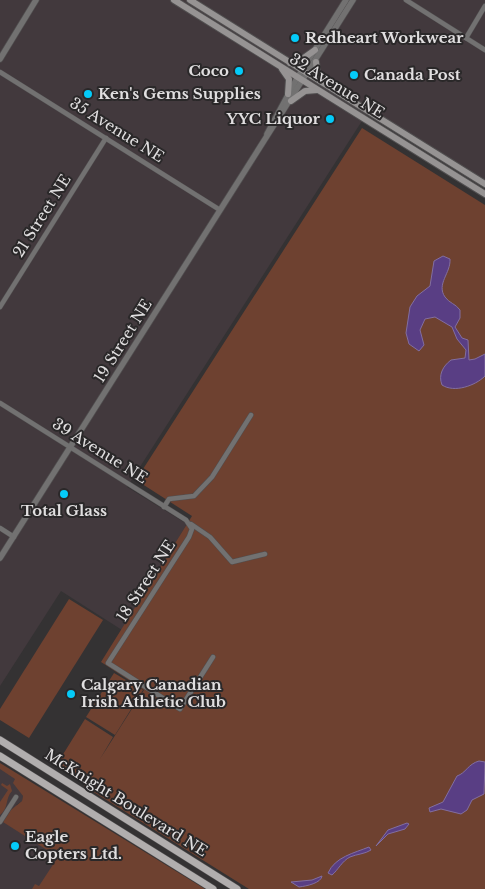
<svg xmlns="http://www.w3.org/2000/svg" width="485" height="889" font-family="'Libre Baskerville',serif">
<rect width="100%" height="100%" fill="#343233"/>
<g fill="#42393d">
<path d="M0 0H485V181L369 110 127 487 187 524 122 630 61 591 0 686Z"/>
<path d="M0 765 17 776 19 790 23 796 22 801 16 805 191 889H0Z"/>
</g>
<g fill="#6e4130">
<path d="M362 128 485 205V889H249L84 786 86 782 57 764 85 719 113 737 100 759 144 690 101 662 192 516 136 480Z"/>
<path d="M69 599 103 620 29 738 0 720V709Z"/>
<path d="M114 673 143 690 115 735 86 717Z"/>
<path d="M0 763 205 889H32L35 884 39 886 58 857 3 822 11 810 22 801 23 796 13 783 15 779 0 769Z"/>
<path d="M2 783 7 786 10 784 12 791C5 798 9 808 0 815V802L8 790 1 785Z"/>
</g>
<g fill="#593e84" stroke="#826ea0">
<path d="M443 256 450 259C451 273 436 284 445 297 449 303 456 304 460 310V318L455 327 462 338 468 340 469 360 475 359 485 354V376C475 386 454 393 442 385 438 375 443 366 451 360L465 358 466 350 457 339 452 327 435 317 425 319 420 330 424 345 419 351 409 344 406 333 410 307 417 296 430 286 434 261Z"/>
<path d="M479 761 485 762 484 794 472 800 467 810 461 814 441 809 430 812 429 808 443 802 457 776C466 773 468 764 479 761Z"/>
<path d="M407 823 409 824 405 829 388 834 376 846 388 830Z"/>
<path d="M369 847 371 850C365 854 357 854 350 857 342 861 338 870 332 875L328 873C335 857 354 853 369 847Z"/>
<path d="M322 876C321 883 307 886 299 887L291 882 312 880Z"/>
</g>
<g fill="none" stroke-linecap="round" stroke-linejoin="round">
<g stroke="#504e4f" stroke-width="5.5">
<g id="minor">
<path d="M406 0 485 50"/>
<path d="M466 38 485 6"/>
<path d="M0 72 220 210"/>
<path d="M0 307 106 138"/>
<path d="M0 403 186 520 192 529 189 537 108 663 180 709 213 657"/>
<path d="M164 507 169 499 194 496 212 477 251 415"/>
<path d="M191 524 210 537 232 562 265 554"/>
<path d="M0 528 14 537"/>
<path d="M0 822 16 797"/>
</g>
</g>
<g stroke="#504e4f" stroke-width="7">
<g id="tertiary">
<path d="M0 59 36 0"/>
<path d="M267 134 296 80 346 0"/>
<path d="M0 558 353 0"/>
</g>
</g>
<g stroke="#504e4f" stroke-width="8">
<g id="secondary">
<path d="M174 0 485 194"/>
<path d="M190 0 485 184"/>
<path d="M316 62 317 72 328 85"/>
<path d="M290 63 301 60 315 50"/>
<path d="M282 69 289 79 288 94"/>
<path d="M291 101 305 91 317 90"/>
</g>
</g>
<g stroke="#504e4f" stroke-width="8">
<g id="primary">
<path d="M0 740 237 889"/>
<path d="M0 756 213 889"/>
</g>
</g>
<use href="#minor" stroke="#727171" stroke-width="4.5"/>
<use href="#tertiary" stroke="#727171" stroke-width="5.5"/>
<use href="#secondary" stroke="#969393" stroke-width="6"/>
<use href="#primary" stroke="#b1aeae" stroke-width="7"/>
</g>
<g fill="#04cbf9" stroke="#2a2829" stroke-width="2">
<circle cx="295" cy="38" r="5"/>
<circle cx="239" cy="71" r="5"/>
<circle cx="354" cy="75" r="5"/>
<circle cx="88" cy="94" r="5"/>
<circle cx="330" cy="119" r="5"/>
<circle cx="64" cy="494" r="5"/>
<circle cx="71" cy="694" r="5"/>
<circle cx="15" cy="846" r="5"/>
</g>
<g text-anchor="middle" stroke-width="4" stroke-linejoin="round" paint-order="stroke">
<g font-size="15" font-weight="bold" fill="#e1dfe0" stroke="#2a2829" text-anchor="start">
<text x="305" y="43">Redheart Workwear</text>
<text x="229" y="76" text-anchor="end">Coco</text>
<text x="364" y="80">Canada Post</text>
<text x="98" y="99">Ken's Gems Supplies</text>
<text x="320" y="124" text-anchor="end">YYC Liquor</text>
<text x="64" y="516" text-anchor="middle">Total Glass</text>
<text x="81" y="690">Calgary Canadian<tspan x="81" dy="17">Irish Athletic Club</tspan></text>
<text x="25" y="842">Eagle<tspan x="25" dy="17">Copters Ltd.</tspan></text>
</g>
<g font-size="15" fill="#e1dfe0" stroke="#2a2829">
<text transform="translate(337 86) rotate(32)" y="5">32 Avenue NE</text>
<text transform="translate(117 130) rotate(32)" y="5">35 Avenue NE</text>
<text transform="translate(42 216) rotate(-58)" y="5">21 Street NE</text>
<text transform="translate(123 341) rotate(-58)" y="5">19 Street NE</text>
<text transform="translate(100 451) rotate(32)" y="5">39 Avenue NE</text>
<text transform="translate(146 581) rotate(-57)" y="5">18 Street NE</text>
<text transform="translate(126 803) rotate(32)" y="5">McKnight Boulevard NE</text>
</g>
</g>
</svg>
